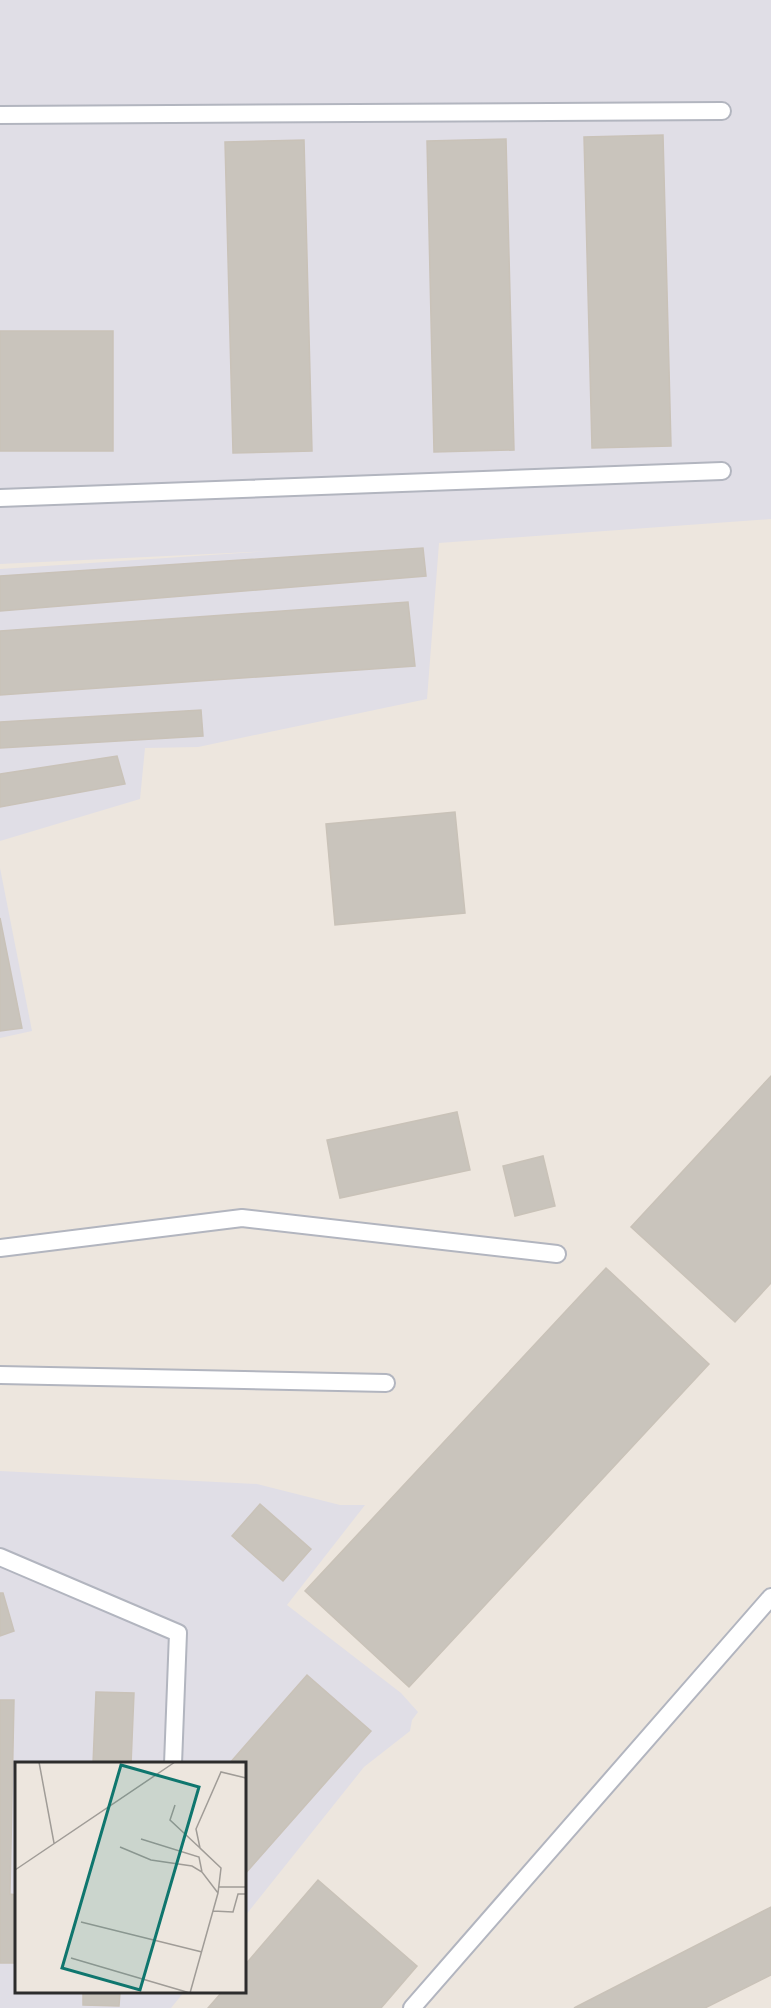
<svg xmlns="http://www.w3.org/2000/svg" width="771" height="2008" font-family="Raleway,sans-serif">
<rect width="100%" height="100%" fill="#ede6de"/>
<g fill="#e0dee6">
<path d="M0 0H771V519L439 543 427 699 198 747 145 748 140 799 0 841V569L270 551 0 564Z"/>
<path d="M0 868 32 1031 0 1038Z"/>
<path d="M0 1471 257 1484 340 1505H365L287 1605 401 1693 418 1712 412 1720 410 1731 364 1767 245 1916 244 1764H16V1992H184L171 2008H0Z"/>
</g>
<g fill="#c9c4bc" stroke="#c9c2b8" stroke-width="1.5">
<path d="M663 135 671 446 592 448 584 137Z"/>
<path d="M506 139 514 450 434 452 427 141Z"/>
<path d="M304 140 312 451 233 453 225 142Z"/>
<rect x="0" y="331" width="113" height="120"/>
<path d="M423 548 426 576 0 611V576Z"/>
<path d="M408 602 415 666 0 695V631Z"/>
<path d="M201 710 203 736 0 748V722Z"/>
<path d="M117 756 125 784 0 807V774Z"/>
<path d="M455 812 465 913 335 925 326 824Z"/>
<path d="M0 918 22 1028 0 1031Z"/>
<path d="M771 1076V1283L735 1322 631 1227Z"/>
<path d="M457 1112 470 1170 340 1198 327 1140Z"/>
<path d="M543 1156 555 1206 515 1216 503 1166Z"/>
<path d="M606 1268 709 1364 409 1687 305 1591Z"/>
<path d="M260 1504 311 1549 283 1581 232 1536Z"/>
<path d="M0 1593H3L14 1631 0 1636Z"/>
<path d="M307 1675 371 1731 244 1875V1764H229Z"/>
<path d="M96 1692 134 1693 131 1764H93Z"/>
<path d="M0 1700H14L10 1894 16 1895V1963H0Z"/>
<path d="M318 1880 417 1966 381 2008H208L222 1992H244V1966Z"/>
<path d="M771 1907V1975L705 2008H574Z"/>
<path d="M83 1992H120L119 2006 83 2005Z"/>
</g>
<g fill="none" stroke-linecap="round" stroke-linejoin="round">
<g stroke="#b2b5bf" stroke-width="20">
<g id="lane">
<path d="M0 115 722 111"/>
<path d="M0 498 722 471"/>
<path d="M0 1248 242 1218 557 1254"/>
<path d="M0 1375 386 1383"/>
<path d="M0 1557 178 1633 173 1764"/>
<path d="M412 2008 771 1597"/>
</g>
</g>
<use href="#lane" stroke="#fff" stroke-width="16"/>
</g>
<g transform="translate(15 1762)">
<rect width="231" height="231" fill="#ede6de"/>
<path fill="none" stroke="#a09c97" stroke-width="1.5" d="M24 0 39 81M160 43 155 58 185 86M126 77 184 95 187 110M105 85 136 98 177 104 187 110 203 131M0 108 160 0M204 125H231M198 149 218 150 223 132H231M66 160 187 190M56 196 175 231M175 231 203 131 206 106 185 86 181 67 206 10 231 16"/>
<path fill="#0f766e" fill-opacity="0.15" stroke="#0f766e" stroke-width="3" d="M106 3 184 25 125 228 47 206Z"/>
<rect width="231" height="231" fill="none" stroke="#2c2c2c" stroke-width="3"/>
</g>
</svg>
